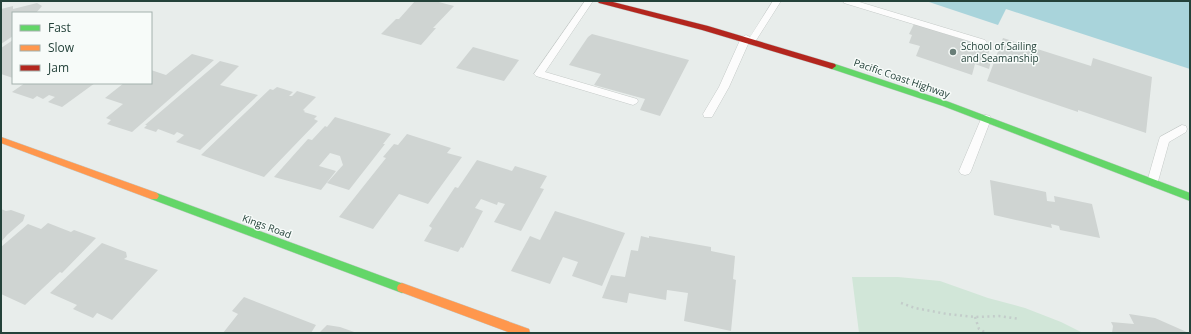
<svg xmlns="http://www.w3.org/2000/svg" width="1191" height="334" font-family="'Open Sans',sans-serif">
<rect width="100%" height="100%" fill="#e8edeb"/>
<path fill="#d1e6d8" d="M852 277H898L940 281 988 298 1025 308 1061 322 1083 333H859Z"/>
<path fill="#a9d4db" d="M926 1H1190V69L1006 9 998 25Z"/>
<g fill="#cfd4d2">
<path d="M415 1H435L454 6 433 28H436L421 45 381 34 396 19H399Z"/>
<path d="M37 3 42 6 36 13H13V36L1 44V9L13 6V9Z"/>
<path d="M914 24 990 48 988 55 992 57 989 69 975 64 972 75 916 56 920 46 909 43 912 35 909 34Z"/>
<path d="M592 34 689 60 660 116 640 110 645 99 594 85 601 74 569 65 588 37Z"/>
<path d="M1003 38 1091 66 1093 58 1152 77 1146 133 1078 110V112L987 81Z"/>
<path d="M13 40V78L1 74V48Z"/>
<path d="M473 47 519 60 504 81 456 68Z"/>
<path d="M192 54 214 60 132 132 107 124 111 120 106 118 123 104 105 98 124 83H151V70L166 75Z"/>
<path d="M220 61 239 66 220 85 258 95 200 150 176 142 184 135 177 132 174 135 158 129 156 132 144 128 147 125H145Z"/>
<path d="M25 83H95L62 107 48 102 55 97 49 95 43 99 37 96 33 99 12 92Z"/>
<path d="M277 87 293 92 289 96H292L297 91 316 97 303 110 305 111 304 112 317 116 314 119 318 121 264 177 201 155 270 89 273 90Z"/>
<path d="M335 117 391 134 383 144H385L349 190 327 183 343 165 340 156 330 153 319 166 336 171 321 190 274 177 308 139 312 140 325 126 327 127Z"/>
<path d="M407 134 451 148 447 153 462 157 428 204 399 194 373 229 339 217 386 158 383 157 394 144 398 145Z"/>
<path d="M477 160 512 171 515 166 547 176 540 188 544 189 521 231 494 222 505 204 498 202 497 205 481 199 475 208 483 211 463 248 461 247 458 252 424 241 432 228 429 226 455 187 458 188Z"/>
<path d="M990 180 1046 192 1047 201 1055 202 1054 196 1092 204 1100 238 1060 230 1059 226 1051 224 1052 228 994 215Z"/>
<path d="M1 209 6 211 11 210 25 215 23 221 7 235 1 242Z"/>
<path d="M555 211 625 233 602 286 572 276 578 262 563 257 550 284 511 271 530 236 540 240Z"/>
<path d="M48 223 71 232 74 230 96 238 62 273 60 272 25 305 1 294V247L28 224 41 229Z"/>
<path d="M641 236 649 238V236L711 247V251L735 256 733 279 736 280 731 331 684 321 688 293 667 290 666 300 629 293 627 303 602 298 611 275 625 277 631 250 638 251Z"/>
<path d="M102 243 126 252 127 257 124 259 158 270 112 320 97 313 93 318 73 309 77 305 50 293Z"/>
<path d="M244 297 316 325 311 333H223L238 314 232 311Z"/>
<path d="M1129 314 1155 318 1189 333H1112L1113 326 1111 322 1134 324Z"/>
<path d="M327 325 340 327 357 333H319Z"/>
</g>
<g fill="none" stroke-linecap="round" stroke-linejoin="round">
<g stroke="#c5cac8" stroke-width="1">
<g id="lane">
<path d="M585 1H593L545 72 637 99 638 101 637 103 633 105 536 76 534 74Z"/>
<path d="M773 1H781L755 42H749L729 87 712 117H704L703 114 719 87 741 38 746 35 750 37Z"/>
<path d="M843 1H856L985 40 987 42 985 44H979L844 3Z"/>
<path d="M986 115 990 116 991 119 971 171 969 174 965 175 961 174 959 171 981 119 982 116Z"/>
<path d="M1182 125 1186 126 1187 129 1186 132 1169 142 1157 185 1153 186 1149 185 1147 182 1159 140 1160 137Z"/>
</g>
</g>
<g stroke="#c3cbc8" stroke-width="1">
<g id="fast">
<path d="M832 63 949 102 1190 193V201L943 106 829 68 828 66Z"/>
<path d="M154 192 406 285 407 288 406 291 402 293 151 199 149 196 151 193Z"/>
</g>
</g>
<g stroke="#c3cbc8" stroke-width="1">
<g id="slow">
<path d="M1 137 157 193 159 196 157 199H151L1 143Z"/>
<path d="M402 283 529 329 530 333H511L398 291 397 288 398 285Z"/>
</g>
</g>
<g stroke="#c3cbc8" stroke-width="1">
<path id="jam" d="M597 1H609L708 26 835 64 836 66 832 69 702 30 599 3Z"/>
</g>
<g stroke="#c3ccca" stroke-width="2.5" stroke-dasharray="2 3.5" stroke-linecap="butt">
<path d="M901 303 915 308 947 314 975 317 999 316 1020 319"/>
<path d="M975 317 979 329 986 333"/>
</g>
<use href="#lane" fill="#fcfcfc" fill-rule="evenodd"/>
<use href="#fast" fill="#63d668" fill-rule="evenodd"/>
<use href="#slow" fill="#ff974d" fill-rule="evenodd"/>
<use href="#jam" fill="#b3261e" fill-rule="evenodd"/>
</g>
<circle fill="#697e78" stroke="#f7fbf9" stroke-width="1.5" cx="953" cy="52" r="4"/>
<g text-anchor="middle" stroke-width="3" stroke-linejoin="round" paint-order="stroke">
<g font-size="10" fill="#24423a" stroke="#f7fbf9" text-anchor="start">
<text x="961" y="50">School of Sailing<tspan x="961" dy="12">and Seamanship</tspan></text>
</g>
<g font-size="10" fill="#24423a" stroke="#f7fbf9">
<text transform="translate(902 78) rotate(19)" y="4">Pacific Coast Highway</text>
<text transform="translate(267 226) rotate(20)" y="4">Kings Road</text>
</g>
</g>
<rect width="1191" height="334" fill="none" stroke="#24423a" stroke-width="4"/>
<rect x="12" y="12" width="140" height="72" fill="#f7fbf9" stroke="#a3b1ad"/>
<rect x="20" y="25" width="20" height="6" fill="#63d668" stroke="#a3b1ad"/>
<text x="48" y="32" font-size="12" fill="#24423a">Fast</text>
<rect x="20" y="45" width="20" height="6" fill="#ff974d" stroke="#a3b1ad"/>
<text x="48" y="52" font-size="12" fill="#24423a">Slow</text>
<rect x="20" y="65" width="20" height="6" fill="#b3261e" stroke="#a3b1ad"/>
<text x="48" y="72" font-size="12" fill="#24423a">Jam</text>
</svg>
